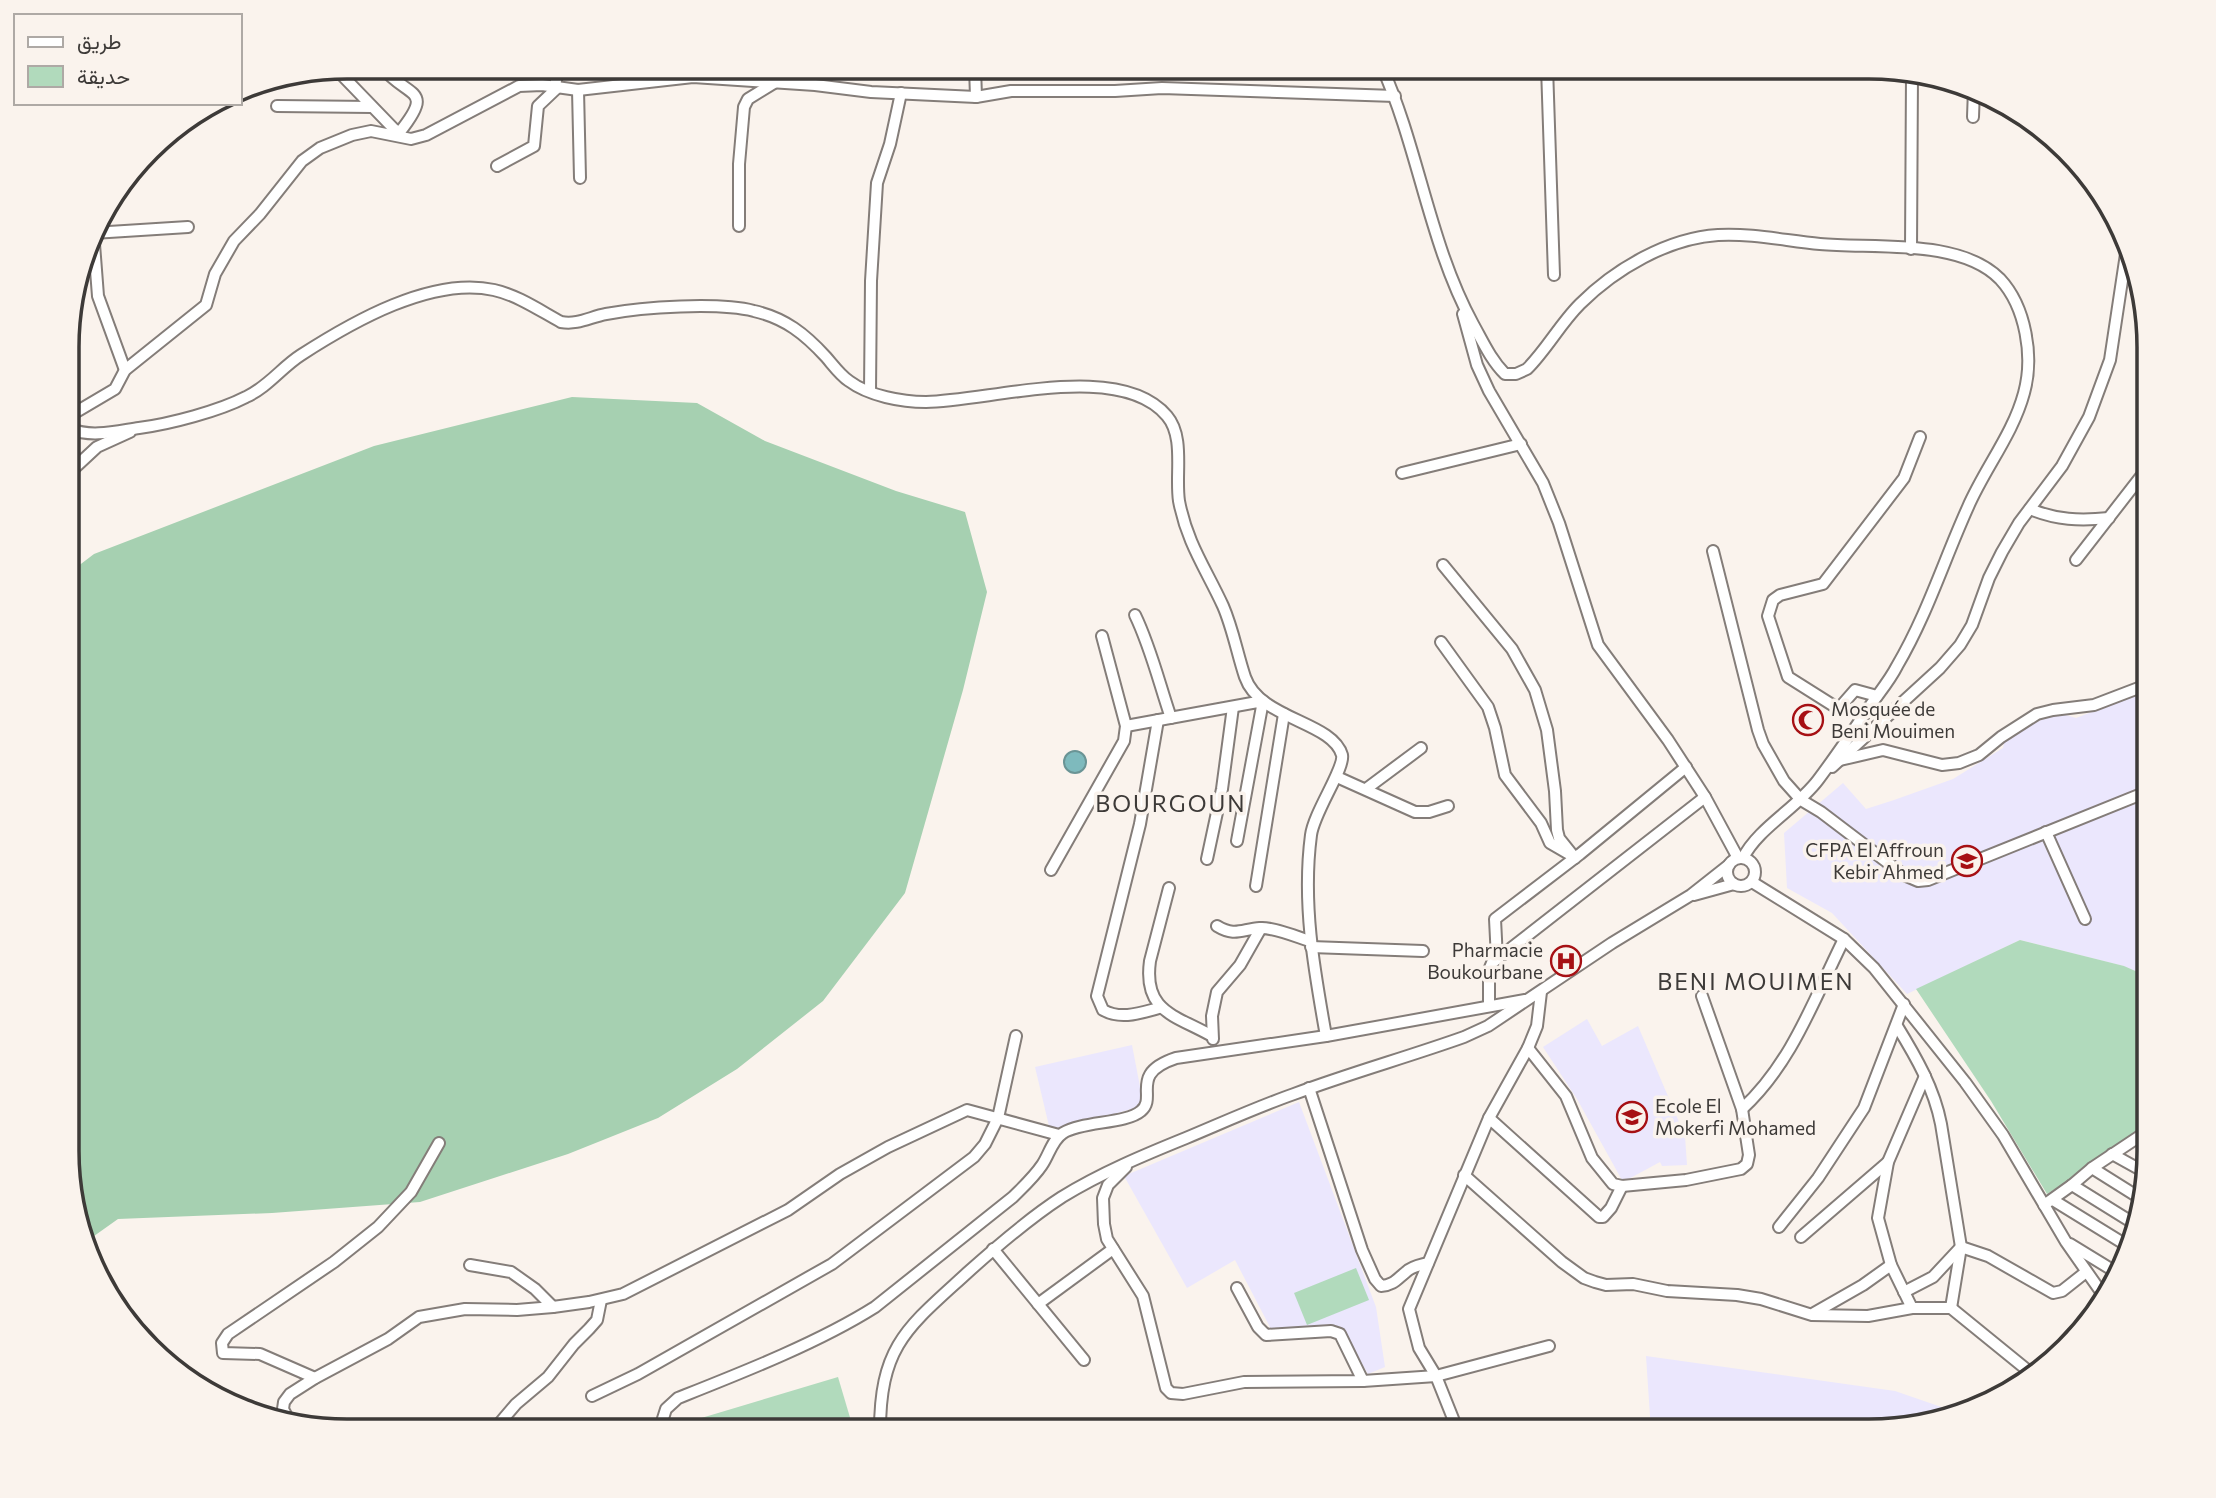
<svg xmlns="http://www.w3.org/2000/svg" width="2216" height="1498" font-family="Commissioner,Vazirmatn,sans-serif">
<rect width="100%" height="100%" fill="#faf3ed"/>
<g fill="#ebe7fd">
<path d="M2149 690V977L2123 966 2020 940 1907 994 1832 913 1787 888 1784 833 1843 783 1866 809 1894 800 1953 779 2003 748 2005 739 2056 712 2076 718Z"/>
<path d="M1587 1019 1602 1046 1638 1026 1685 1136 1687 1165 1662 1166 1660 1162 1623 1182 1577 1099 1543 1047Z"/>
<path d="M1132 1045 1142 1097 1138 1107 1055 1131 1049 1126 1035 1067Z"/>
<path d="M1299 1102 1376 1307 1385 1367 1368 1374 1340 1326 1272 1331 1235 1260 1187 1288 1124 1176Z"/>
<path d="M1646 1356 1895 1391 1953 1411 1887 1431H1651Z"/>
</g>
<g fill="#b1dabc">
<path d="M2020 940 2124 966 2149 977V1129L2047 1194 1991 1101 1916 989Z"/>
<path d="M1356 1268 1369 1300 1307 1325 1294 1293Z"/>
<path d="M838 1377 854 1431H701L698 1419Z"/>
</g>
<path fill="#a6d0b1" d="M572 397 697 403 765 441 896 491 965 512 987 592 963 690 905 893 823 1001 737 1069 658 1118 568 1154 420 1202 272 1213 118 1219 87 1241 69 1187V573L94 554 374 446Z"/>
<circle fill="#7ebabd" stroke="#6a9495" stroke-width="2" cx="1075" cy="762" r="11"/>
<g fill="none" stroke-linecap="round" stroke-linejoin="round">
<g stroke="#847d79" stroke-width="14">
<g id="minor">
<path d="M382 67C408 99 436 87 399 133"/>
<path d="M975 67 976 97"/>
<path d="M1382 67C1419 150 1429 243 1473 324 1483 342 1491 360 1505 374H1516L1527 369C1547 349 1560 324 1580 304 1615 269 1668 238 1718 235 1751 233 1787 241 1820 244 1873 249 1960 238 2000 279 2026 307 2034 357 2024 393 2013 434 1985 468 1968 507 1944 560 1927 615 1897 666 1890 680 1879 693 1870 706 1853 731 1836 756 1818 780 1797 808 1758 828 1743 858"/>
<path d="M1547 67 1554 275"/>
<path d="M336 69 394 129 400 133"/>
<path d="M555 87 558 67"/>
<path d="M578 90 580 178"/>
<path d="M277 106 372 107"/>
<path d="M1973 117 1974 89"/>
<path d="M497 166 534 146 538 106 558 87"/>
<path d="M739 226V164L744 107 748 99 774 83"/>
<path d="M93 231 98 296 125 370"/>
<path d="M93 233 188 227"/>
<path d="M1911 249 1912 74"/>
<path d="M1463 314 1477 365 1489 391 1543 483 1559 523 1598 645 1668 740 1705 797 1738 858"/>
<path d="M870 391 871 281 877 183 890 144 901 93"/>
<path d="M69 419 71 415 115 389 125 370 206 305 215 274 234 241 260 214 302 161 320 148 352 135 371 131 411 139 426 135 519 86 542 85 578 90 693 77 815 85 871 92 976 97 1011 91H1115L1162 88 1395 96"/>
<path d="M69 424 71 429C91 438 118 431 139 428 170 424 219 411 246 397 268 387 282 367 301 355 352 322 432 276 494 290 517 295 539 310 561 322 578 325 590 317 606 314 643 307 718 302 754 311 785 318 805 334 826 357 833 365 840 375 849 381 869 396 902 402 926 402 991 401 1120 360 1167 416 1185 437 1175 475 1179 501 1187 543 1206 569 1223 606 1233 629 1237 653 1245 677 1260 720 1332 721 1342 755 1345 768 1314 812 1311 835 1302 903 1314 969 1326 1036"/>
<path d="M69 473 97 447 130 432"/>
<path d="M1402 473 1521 444"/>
<path d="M2030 509C2056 520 2080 521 2109 518"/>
<path d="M1713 551 1758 730 1763 744 1784 781 1801 800 1821 812 1904 875 1918 881 1928 880 2149 791"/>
<path d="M2076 560 2149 466"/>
<path d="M1443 565 1512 649 1535 690 1547 730 1555 791 1557 830 1559 838 1575 858"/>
<path d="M1135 615C1151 648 1159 683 1171 718"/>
<path d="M1441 642 1488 707 1495 728 1505 775 1541 823 1550 843 1569 854"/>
<path d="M1877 696 1855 690 1841 706H1834L1788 677 1768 616 1773 600 1780 595 1823 584 1904 478 1920 437"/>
<path d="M1158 720 1140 824 1097 996 1103 1010C1121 1020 1140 1013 1159 1008"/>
<path d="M1126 726 1263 701 1237 841"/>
<path d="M1840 760 1883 750 1942 765 1959 763 1979 755 2001 737 2037 714 2053 710 2094 705 2149 684"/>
<path d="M1832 767 1940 668 1960 645 1972 625 1989 578 2002 552 2019 523 2062 466 2089 417 2110 360 2126 254"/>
<path d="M1337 777 1415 812H1429L1448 806"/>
<path d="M1366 789 1421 748"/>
<path d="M2046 832 2085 919"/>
<circle cx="1741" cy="872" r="14"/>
<path d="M1207 859 1222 789 1233 707"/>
<path d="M1051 870 1124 741 1126 726 1102 636"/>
<path d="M1752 882 1844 939 1874 968 1965 1082 2003 1135 2066 1242 2106 1299"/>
<path d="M1256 886 1284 714"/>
<path d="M1169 888 1150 961C1143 1012 1175 1015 1212 1036"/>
<path d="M1694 895 1734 884"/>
<path d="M1217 926C1235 937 1242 929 1260 928 1273 927 1297 937 1310 941"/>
<path d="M1311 947 1423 951"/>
<path d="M1497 959 1495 919 1580 854 1686 767"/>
<path d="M1489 1006V970L1492 963 1705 797"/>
<path d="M1213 1039 1212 1016 1217 992 1240 965 1261 928"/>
<path d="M1528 1048 1566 1096 1592 1158 1613 1184 1622 1186 1686 1180 1741 1169 1747 1164 1749 1155 1742 1109 1702 996"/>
<path d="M1309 1088 1362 1250 1375 1279 1381 1286C1394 1285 1397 1279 1406 1272 1412 1266 1421 1265 1428 1263"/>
<path d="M1742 1109C1792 1063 1814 999 1844 939"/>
<path d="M1489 1118 1599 1217H1603L1611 1208 1622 1186"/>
<path d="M2112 1154 2148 1174"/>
<path d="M1126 1167 1108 1185 1103 1198 1104 1224 1107 1239 1143 1296 1166 1388 1171 1393 1183 1394 1244 1382 1363 1381 1436 1376 1549 1346"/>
<path d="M2092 1168 2143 1200"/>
<path d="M1464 1175 1562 1262 1584 1278 1595 1282 1606 1285 1633 1284 1667 1291 1737 1295 1761 1299 1812 1315 1868 1316 1912 1308H1951L1961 1247 1941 1124C1934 1088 1916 1057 1897 1026"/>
<path d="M2072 1185 2138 1226"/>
<path d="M2053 1200 2131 1248"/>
<path d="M2044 1205 2072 1185 2092 1168 2149 1130"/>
<path d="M1779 1227 1818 1178 1864 1108 1904 1004"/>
<path d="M1801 1237 1888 1162"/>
<path d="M2070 1244 2119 1274"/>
<path d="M993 1249 1084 1360"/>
<path d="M470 1265 511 1272 535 1289 553 1307"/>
<path d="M1237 1288 1258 1327 1266 1335 1331 1331 1340 1334 1363 1381"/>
<path d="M1904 1292 1933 1277 1961 1247 1988 1256 2053 1293 2062 1291 2086 1272"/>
<path d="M1038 1304 1113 1249"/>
<path d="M1912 1308 1891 1265 1878 1218 1888 1162 1925 1076"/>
<path d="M1951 1308 2031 1373"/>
<path d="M1814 1313 1863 1285 1891 1265"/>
<path d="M315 1378 260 1354 223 1353 222 1343 228 1334 334 1262 378 1227 411 1192 439 1143"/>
<path d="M592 1396 638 1374 832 1264 974 1157 985 1144 998 1118 1016 1036"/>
<path d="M290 1422 283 1409 284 1402 290 1394 315 1378 388 1339 419 1317 465 1309 517 1310 553 1307 589 1302 623 1294 788 1210 840 1174 888 1147 967 1110 1059 1135"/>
<path d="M1306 1426 1457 1428"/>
<path d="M493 1431 516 1404 548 1377 574 1344 589 1329 597 1320 601 1300"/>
<path d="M659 1431 666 1409 678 1398C741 1373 818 1343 875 1307L1013 1197C1023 1187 1034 1177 1042 1165 1049 1155 1052 1140 1063 1133 1082 1121 1126 1124 1141 1111 1158 1097 1128 1074 1176 1058L1326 1036 1525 1000"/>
<path d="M880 1431C880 1345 908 1327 967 1273 997 1246 1028 1219 1062 1197 1101 1173 1144 1155 1186 1138 1222 1123 1257 1107 1294 1094 1350 1073 1408 1057 1464 1037L1488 1026 1612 943 1691 895 1729 865"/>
<path d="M1458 1431 1436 1376 1419 1348 1409 1309 1489 1118 1528 1048 1537 1026 1541 992"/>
</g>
</g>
<use href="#minor" stroke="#fff" stroke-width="10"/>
</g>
<defs>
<g id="mosque-ring" transform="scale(1.575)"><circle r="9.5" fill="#faf3ed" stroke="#a61014" stroke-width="1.5"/><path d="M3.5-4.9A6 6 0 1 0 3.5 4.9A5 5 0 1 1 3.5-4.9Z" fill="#a61014"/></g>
<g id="university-ring" transform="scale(1.575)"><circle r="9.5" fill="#faf3ed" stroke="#a61014" stroke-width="1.5"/><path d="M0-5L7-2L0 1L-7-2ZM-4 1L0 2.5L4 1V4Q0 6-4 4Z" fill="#a61014"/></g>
<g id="hospital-ring" transform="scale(1.575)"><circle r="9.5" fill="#faf3ed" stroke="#a61014" stroke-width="1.5"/><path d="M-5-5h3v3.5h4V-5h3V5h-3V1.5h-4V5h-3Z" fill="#a61014"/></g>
<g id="school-ring" transform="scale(1.575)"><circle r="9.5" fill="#faf3ed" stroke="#a61014" stroke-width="1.5"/><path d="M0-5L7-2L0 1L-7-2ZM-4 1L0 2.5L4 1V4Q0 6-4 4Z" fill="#a61014"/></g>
</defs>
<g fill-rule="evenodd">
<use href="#mosque-ring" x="1808" y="720"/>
<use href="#university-ring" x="1967" y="861"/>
<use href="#hospital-ring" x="1566" y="961"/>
<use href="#school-ring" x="1632" y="1117"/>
</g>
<g text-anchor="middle" stroke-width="7" stroke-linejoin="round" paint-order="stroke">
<g font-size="19" fill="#3d3a38" stroke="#faf3ed" text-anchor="start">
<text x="1831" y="716">Mosquée de<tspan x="1831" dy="22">Beni Mouimen</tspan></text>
<text x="1944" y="857" text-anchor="end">CFPA El Affroun<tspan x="1944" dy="22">Kebir Ahmed</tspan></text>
<text x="1543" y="957" text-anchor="end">Pharmacie<tspan x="1543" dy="22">Boukourbane</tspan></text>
<text x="1655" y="1113">Ecole El<tspan x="1655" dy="22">Mokerfi Mohamed</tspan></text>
</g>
<g font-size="23" letter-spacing="2" fill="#3d3a38" stroke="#faf3ed">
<text x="1171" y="812">BOURGOUN</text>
<text x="1756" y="990">BENI MOUIMEN</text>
</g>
</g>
<path d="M0 0H2216V1498H0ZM347 79H1869A268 268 0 0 1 2137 347V1151A268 268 0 0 1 1869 1419H347A268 268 0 0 1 79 1151V347A268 268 0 0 1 347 79Z" fill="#faf3ed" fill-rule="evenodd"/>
<path fill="none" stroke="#3d3a38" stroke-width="3.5" d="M347 79H1869A268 268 0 0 1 2137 347V1151A268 268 0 0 1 1869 1419H347A268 268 0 0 1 79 1151V347A268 268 0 0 1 347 79Z"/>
<rect x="14" y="14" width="228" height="91" fill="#faf3ed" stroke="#aea9a5" stroke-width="2"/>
<rect x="28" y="37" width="35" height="10" fill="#ffffff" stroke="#aea9a5" stroke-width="2"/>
<text x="77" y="49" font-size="21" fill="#3d3a38">طريق</text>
<rect x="28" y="66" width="35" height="21" fill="#b1dabc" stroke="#aea9a5" stroke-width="2"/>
<text x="77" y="84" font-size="21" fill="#3d3a38">حديقة</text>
</svg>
